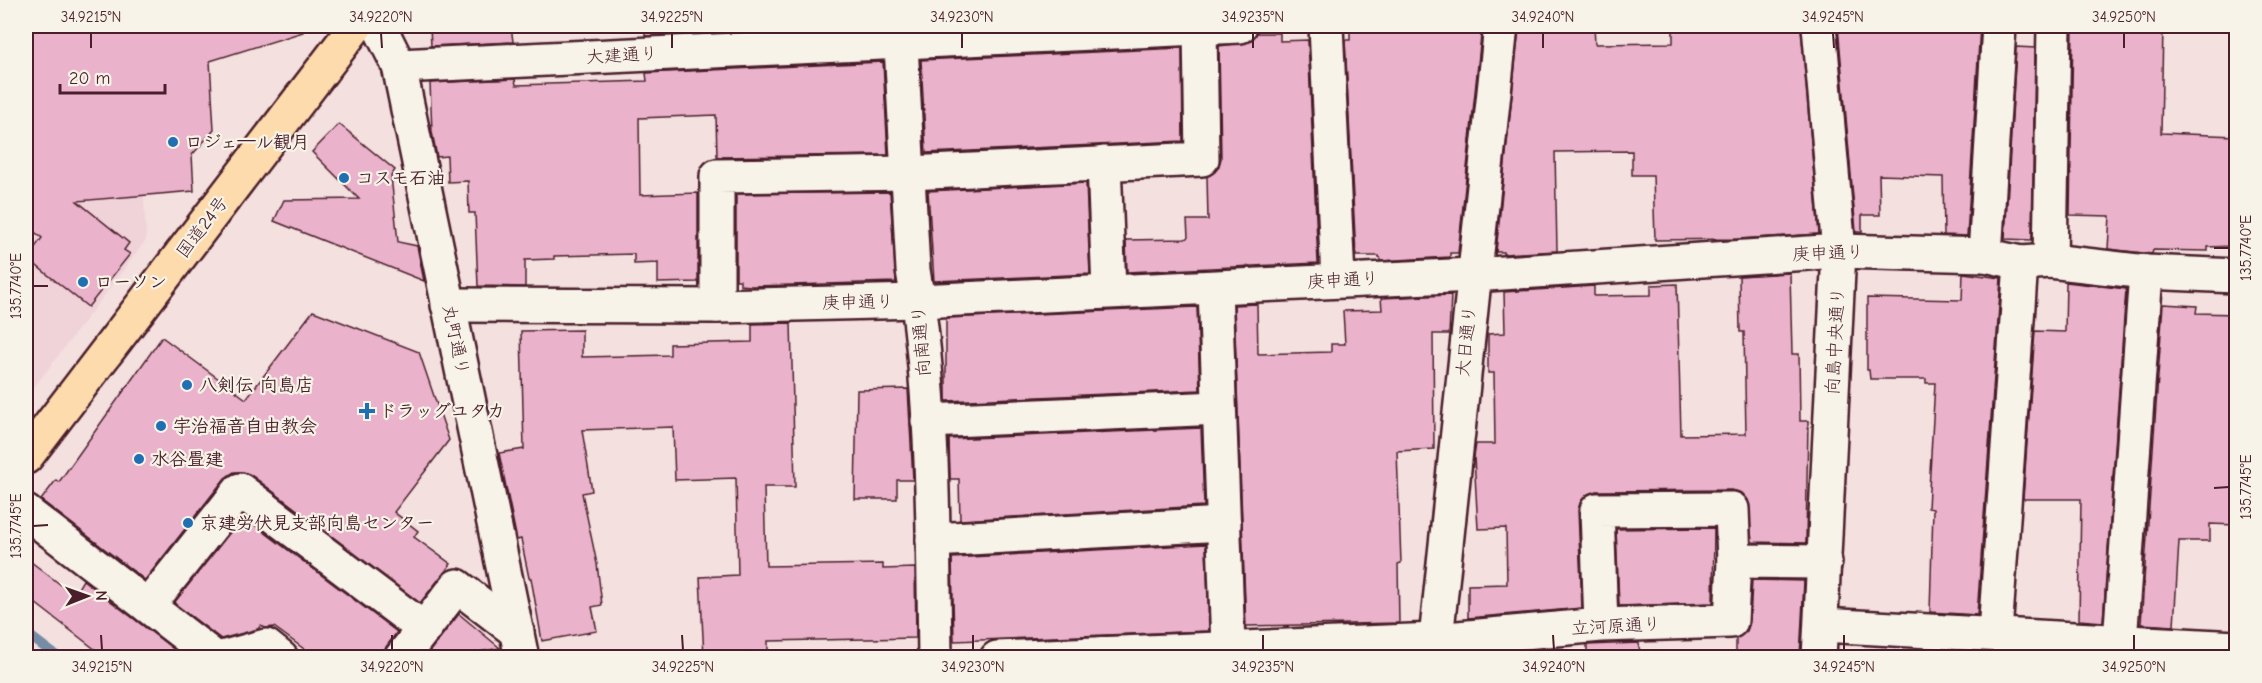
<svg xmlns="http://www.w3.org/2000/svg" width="2262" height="683" font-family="'Comic Neue','Klee One',sans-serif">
<rect width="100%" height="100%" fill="#f3e0df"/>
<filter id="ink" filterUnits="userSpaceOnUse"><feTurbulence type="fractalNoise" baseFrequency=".0167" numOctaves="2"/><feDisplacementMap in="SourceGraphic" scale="12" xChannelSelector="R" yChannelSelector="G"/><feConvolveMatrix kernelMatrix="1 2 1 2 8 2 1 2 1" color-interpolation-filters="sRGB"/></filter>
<g filter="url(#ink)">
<path fill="#f0d2d9" d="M138 75 146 240 26 398V78Z"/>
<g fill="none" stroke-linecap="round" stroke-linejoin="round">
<path stroke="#758da4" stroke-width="10" d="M26 633 59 658"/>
</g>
<g fill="#eab3cb" stroke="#4a1f2b" stroke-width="1.5">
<path d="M117 26H302L303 32 210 61 214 130 192 155 194 191 77 201 129 243 124 250 130 254 88 307 27 258 42 238 26 225V29Z"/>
<path d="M430 26H511L513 42 431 46Z"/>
<path d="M645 26H716V32L645 36Z"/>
<path d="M1482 26 1458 253H1450V257L1380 261 1379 256H1356L1345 40H1350V28Z"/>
<path d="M1519 26H1594L1595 44 1673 43V26H1801L1819 234 1738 239 1655 240 1653 175H1632V151L1555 152 1557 251 1504 254V252H1496Z"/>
<path d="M1838 26H1980L1967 236 1944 235 1943 177 1879 175 1880 215H1862V232H1856Z"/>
<path d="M2073 26H2163L2161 133 2236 136V246L2208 247V251L2153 250 2152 254 2108 249 2110 216 2070 215Z"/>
<path d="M1257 33H1280V41L1308 40 1318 263 1127 272 1126 240 1185 239 1188 237 1187 220H1208L1207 176 1218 168 1221 159 1219 46 1250 42Z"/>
<path d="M2016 47 2035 48 2032 240 2005 239Z"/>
<path d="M1182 48 1183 141 926 153 921 60Z"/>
<path d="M883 62 888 155 717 157 716 115 639 118 640 195 698 193V282L658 283V263L634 264V254L554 256V259L525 260V287L478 286 475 213H469L468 181 448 182 447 156 437 157 432 132 430 83 515 79 516 85 647 81 646 73Z"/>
<path d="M339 124 395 170 391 176 398 242 417 246 424 281 274 221 284 200 359 199 312 152Z"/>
<path d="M1086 183 1090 274 934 281 928 191Z"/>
<path d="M890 192 896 282 751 286 740 285V280H736V194Z"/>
<path d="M1790 273 1792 354H1799L1800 421H1808L1806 543 1752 542 1748 500 1742 493 1732 490 1596 491 1588 494 1581 501 1578 510 1582 608 1468 618V585L1507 584 1506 528 1478 529 1474 457 1476 444H1495L1494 373H1488V334L1505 333 1504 292 1594 286V296L1651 295V285L1677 284 1681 435 1746 434 1744 332H1740L1739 276Z"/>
<path d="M1963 273 2001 278 1977 615 1930 612 1933 509 1928 508 1935 383H1926V379H1870L1869 370H1867V298L1962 300Z"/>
<path d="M2066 282 2126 289 2103 622 2079 620 2081 499H2023L2035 331 2065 332Z"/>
<path d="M1451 295 1449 334H1433L1434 449 1397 451 1401 563 1398 564 1399 623 1247 626 1246 629 1234 305 1257 304 1258 354 1331 352V344H1345L1343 311 1382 310 1381 298Z"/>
<path d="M2163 304 2197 306 2196 313 2236 314V525L2210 524V541H2179L2174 626 2141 624Z"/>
<path d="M1197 307 1200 390 946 401V318Z"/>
<path d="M313 311 419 352 449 440 394 512 418 531 414 537 451 564 420 603 251 475 243 472H234L225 478 145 580 41 500 56 480 59 482 162 337 246 399Z"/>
<path d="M791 323 795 487H764L766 566 883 564V569L915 568 916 638 768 641V652L738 653V657H704L700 577 738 575 736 478 675 480 673 427 582 430 592 491 582 493 597 564 602 605 592 607 597 631 542 641 531 578H529L521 539 517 540 499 453 524 449 521 331 582 330V357L670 355V344L752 342V324Z"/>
<path d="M908 389 913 480H897V499H855L857 390Z"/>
<path d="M1201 428 1204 506 960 520 959 479H950L949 439Z"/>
<path d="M243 516 397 632 386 647 383 657H315L274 627 265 628 261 625 258 629 221 639 174 603Z"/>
<path d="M1714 528 1713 603 1619 606 1616 529Z"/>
<path d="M1206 544 1209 631 954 641 952 558Z"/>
<path d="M26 558 74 595 83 580 184 657H105L26 596Z"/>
<path d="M1752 580 1804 581 1800 657H1736V639L1747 631 1750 622Z"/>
<path d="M459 614 500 648 451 657H425Z"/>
<path d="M1639 643 1640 657H1587V645Z"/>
<path d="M1929 650 1984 653V657H1929Z"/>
</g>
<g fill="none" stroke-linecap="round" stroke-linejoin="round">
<g stroke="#4a1f2b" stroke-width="38">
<g id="minor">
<path d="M379 26 399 66 522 658"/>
<path d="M900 26 913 270C934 397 933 529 935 658"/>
<path d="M1326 26 1338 279"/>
<path d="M1819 26 1839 251 1819 658"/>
<path d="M399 66 1240 26"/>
<path d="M1104 163 1109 290"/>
<path d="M1985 255 1999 26"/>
<path d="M2050 261 2054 26"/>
<path d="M1215 288 1228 647"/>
<path d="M448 305 717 306 918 301 1473 275 1839 251 1985 255 2021 263 2050 261 2146 272 2236 276"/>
<path d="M717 306V176L909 173 1202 159 1200 27"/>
<path d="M928 421 1219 408"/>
<path d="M26 512 215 658"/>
<path d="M933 540 1224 524"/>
<path d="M1734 561 1825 562"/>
<path d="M148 606 240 490 424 629"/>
<path d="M1822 625 2236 648"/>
<path d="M1995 633 2021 263"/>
<path d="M2120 642 2146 272"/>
<path d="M222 658 266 646 281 658"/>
<path d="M401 658 457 586 517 632"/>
<path d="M997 658 1436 640 1601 625 1731 621 1734 561 1732 509 1597 510 1601 625"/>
<path d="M1434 658 1501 26"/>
</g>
</g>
<g stroke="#4a1f2b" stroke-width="38">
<path id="highway" d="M26 457 356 26"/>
</g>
<use href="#minor" stroke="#f7f3e8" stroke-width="33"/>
<use href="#highway" stroke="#fedbac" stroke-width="33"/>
</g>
</g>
<path fill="none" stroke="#4a1f2b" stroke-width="2" d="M91 33V48M381 33 382 48M672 33V48M962 33V48M1253 33V48M1543 33V48M1833 33 1834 48M2124 33V48M2214 248H2229M33 286H48M2214 488 2229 487M33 526 48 525M101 635 102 650M392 635V650M682 635 683 650M973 635V650M1263 635V650M1553 635 1554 650M1844 635V650M2134 635V650"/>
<g fill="#1f6fb2" stroke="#f7f3e8" stroke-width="2">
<circle cx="173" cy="142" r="6"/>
<circle cx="344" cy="178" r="6"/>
<circle cx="83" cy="282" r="6"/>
<circle cx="187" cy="385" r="6"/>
<path d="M364 402h6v6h6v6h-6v6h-6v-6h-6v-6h6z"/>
<circle cx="161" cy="426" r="6"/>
<circle cx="139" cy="459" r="6"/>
<circle cx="188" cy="523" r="6"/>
</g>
<g text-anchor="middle" stroke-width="4.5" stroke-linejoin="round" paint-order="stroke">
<g font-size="18" fill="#4a1f2b" stroke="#f7f3e8">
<text transform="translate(622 55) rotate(-3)" y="6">大建通り</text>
<text transform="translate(202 227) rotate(-53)" y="6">国道24号</text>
<text transform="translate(1828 253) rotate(-2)" y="6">庚申通り</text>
<text transform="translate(1343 280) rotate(-3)" y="6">庚申通り</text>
<text transform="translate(858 302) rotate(-1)" y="6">庚申通り</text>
<text transform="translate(456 340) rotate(78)" y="6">丸町通り</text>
<text transform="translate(921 341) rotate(-95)" y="6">向南通り</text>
<text transform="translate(1466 341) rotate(-84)" y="6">大日通り</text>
<text transform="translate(1835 341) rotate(-87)" y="6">向島中央通り</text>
<text transform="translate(1616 626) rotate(-3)" y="6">立河原通り</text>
</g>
<g font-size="18" font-weight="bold" fill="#4a1f2b" stroke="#f7f3e8" text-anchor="start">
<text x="185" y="148">ロジェ―ル観月</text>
<text x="356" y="184">コスモ石油</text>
<text x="95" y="288">ローソン</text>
<text x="199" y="391">八剣伝 向島店</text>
<text x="379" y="417">ドラッグユタカ</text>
<text x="173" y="432">宇治福音自由教会</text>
<text x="151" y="465">水谷畳建</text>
<text x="200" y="529">京建労伏見支部向島センター</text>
</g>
</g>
<rect width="2262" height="683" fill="none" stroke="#f7f3e8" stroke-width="66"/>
<g transform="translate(87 596) rotate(89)" stroke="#f7f3e8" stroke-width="4.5" paint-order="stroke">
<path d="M0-4.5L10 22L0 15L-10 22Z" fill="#4a1f2b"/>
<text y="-9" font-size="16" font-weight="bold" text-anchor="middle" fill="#4a1f2b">N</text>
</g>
<path d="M60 84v9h105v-9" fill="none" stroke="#4a1f2b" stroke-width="3"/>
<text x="69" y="84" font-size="18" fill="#4a1f2b" stroke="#f7f3e8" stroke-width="4.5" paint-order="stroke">20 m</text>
<rect x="33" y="33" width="2196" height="617" fill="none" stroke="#4a1f2b" stroke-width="2"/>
<g font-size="15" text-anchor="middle" fill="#4a1f2b">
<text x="91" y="22">34.9215°N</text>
<text x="381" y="22">34.9220°N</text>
<text x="672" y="22">34.9225°N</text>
<text x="962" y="22">34.9230°N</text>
<text x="1253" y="22">34.9235°N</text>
<text x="1543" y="22">34.9240°N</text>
<text x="1833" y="22">34.9245°N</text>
<text x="2124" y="22">34.9250°N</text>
<text transform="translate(2246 248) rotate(-90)" y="5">135.7740°E</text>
<text transform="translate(16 286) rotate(-90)" y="5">135.7740°E</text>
<text transform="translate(2246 487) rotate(-90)" y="5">135.7745°E</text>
<text transform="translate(16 526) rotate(-90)" y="5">135.7745°E</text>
<text x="102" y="672">34.9215°N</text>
<text x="392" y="672">34.9220°N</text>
<text x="683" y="672">34.9225°N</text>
<text x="973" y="672">34.9230°N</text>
<text x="1263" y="672">34.9235°N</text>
<text x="1554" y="672">34.9240°N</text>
<text x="1844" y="672">34.9245°N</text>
<text x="2134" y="672">34.9250°N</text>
</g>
</svg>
